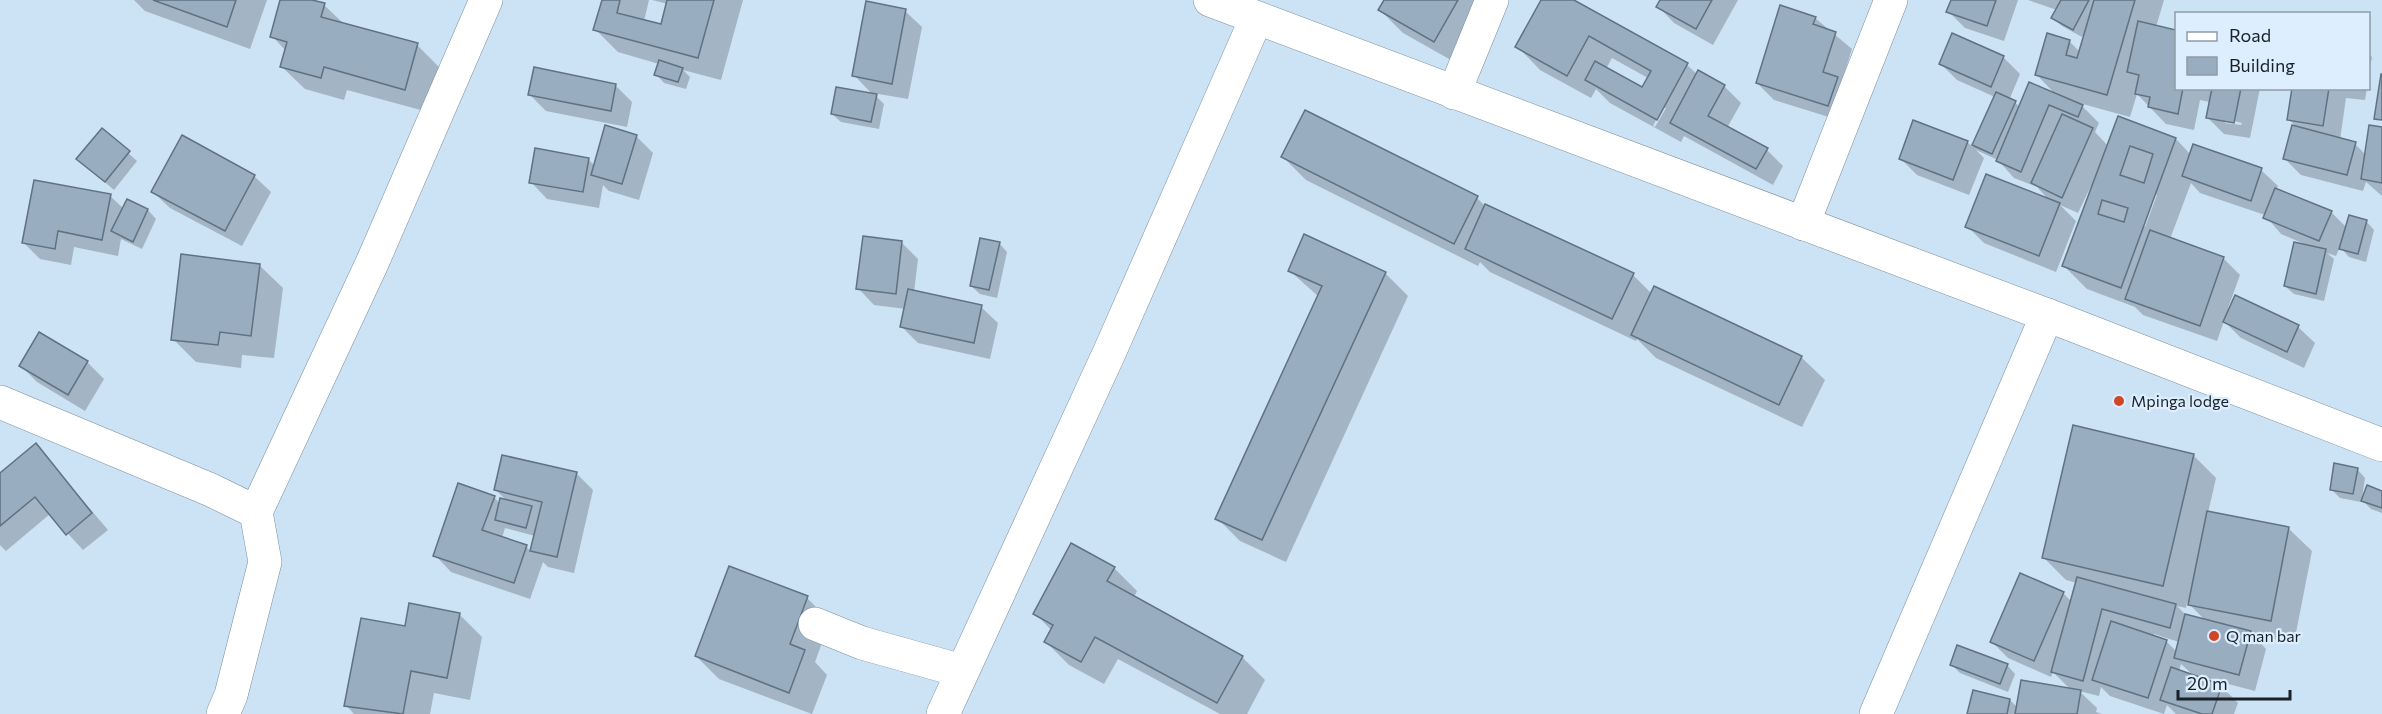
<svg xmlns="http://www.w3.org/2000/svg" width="2382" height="714" font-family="Commissioner,sans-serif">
<rect width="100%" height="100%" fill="#cce2f5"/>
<g fill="#0003" fill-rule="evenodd">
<path d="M134 0H267L250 49 145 11Z"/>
<path d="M282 0H306L324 5 344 24 417 45 440 68 428 112 347 90 344 100 305 89 281 66 286 51 272 36Z"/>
<path d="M603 0H649L644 21 662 26 668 4 652 0H743L721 80 683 70 690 77 686 89 664 83 656 74 659 64 618 52 595 29Z"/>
<path d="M1385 0H1495L1458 64 1403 33 1380 10Z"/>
<path d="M1543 0H1571L1687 65 1697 74 1724 86 1741 103 1727 128 1767 150 1783 166 1773 185 1684 136 1681 142 1610 103 1596 89 1591 98 1540 70 1517 46ZM1612 58 1648 78 1642 89 1606 69ZM1662 108H1666L1655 127 1653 126Z"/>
<path d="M1661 0H1738L1713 45 1674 23 1658 6Z"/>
<path d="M1952 0H2018L2004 41 1965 28 1948 11Z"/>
<path d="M2028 0H2164L2156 27 2176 31V88H2260L2250 138 2224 134 2207 117 2210 102 2200 100 2194 130 2166 124 2137 94 2130 117 2079 103 2099 123 2095 132 2108 146 2176 139 2191 155 2261 170 2278 186 2276 190 2331 212 2347 228 2366 221 2374 230 2366 262 2349 257 2340 247 2336 256 2327 253 2334 259 2324 301 2294 294 2285 286 2307 245 2281 234 2265 215 2200 193 2191 183 2170 239 2223 258 2240 275 2228 308 2230 309 2236 297 2298 327 2315 343 2304 368 2241 338 2224 321 2217 341 2143 315 2135 307 2087 289 2064 266 2093 187 2091 186 2078 213 2060 205 2076 221 2056 272 1984 243 1967 226 2050 201 2037 187 2014 178 1998 160 1976 150 1984 158 1969 195 1917 175 1901 159 1967 142 1973 147 1995 97 1957 80 1940 63 1952 35 2003 57 2020 74 2010 98 2020 107 2057 96 2036 74 2069 41 2080 52 2085 31 2082 37 2062 26 2053 18 2057 10ZM2225 119 2242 123 2241 125 2225 123ZM2154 194 2157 195 2145 227 2143 224Z"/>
<path d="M905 11 922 27 908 99 873 93 884 104 879 129 841 122 832 114 873 95 854 75Z"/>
<path d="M1815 18 1852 49 1841 83 1845 122 1774 100 1757 83Z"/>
<path d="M2368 54 2372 57 2368 77Z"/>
<path d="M615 85 632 102 627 127 546 111 530 95Z"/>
<path d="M2293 88H2367L2365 100 2346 98 2340 140 2355 144 2366 155 2382 129V196L2366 182 2363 191 2301 175 2284 158 2297 128 2289 119Z"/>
<path d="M102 130 137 161 114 190 87 167Z"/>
<path d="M636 136 653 153 639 200 609 191 603 185 599 208 547 199 531 182 588 159 595 166Z"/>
<path d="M1283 157 1477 198 1485 206 1633 275 1652 294 1655 288 1801 357 1825 380 1802 427 1656 358 1637 339 1636 341 1490 272 1480 262 1478 266 1306 180Z"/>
<path d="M254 176 271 192 242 246 170 208 153 192Z"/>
<path d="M110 196 124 209 128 201 148 210 156 219 142 249 121 239 118 256 74 247 71 265 40 259 23 242Z"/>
<path d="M902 243 918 259 914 292 981 307 998 323 990 359 918 343 902 327 906 309 874 305 858 288Z"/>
<path d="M999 243 1007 252 997 298 980 294 971 286Z"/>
<path d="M259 265 283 288 274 358 242 355 241 368 196 362 173 339Z"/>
<path d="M1290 271 1385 273 1408 296 1286 562 1240 541 1217 518 1319 297Z"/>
<path d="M40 334 87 362 104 379 85 411 37 382 20 365Z"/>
<path d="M36 445 108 530 83 550 50 514 6 551 0 545V475Z"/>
<path d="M2193 455 2216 478 2208 513 2288 528 2312 551 2294 643 2253 635 2266 649 2255 691 2205 678 2204 680 2221 686 2238 703 2234 714H2176L2167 705 2164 714 2110 696 2101 687 2099 696 2079 691 2097 708 2096 712 2102 714H1969L2010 700 2018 708 2071 690 2053 672 2051 677 2008 658 1992 642 2063 593 2072 602 2077 583 2066 580 2043 557ZM2187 602 2206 621 2187 616 2177 606 2186 608ZM2154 634 2179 642 2177 652 2167 642 2153 637ZM2181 664 2194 676 2179 671Z"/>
<path d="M2357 469 2365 478 2362 498 2382 492V513L2371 509 2362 500 2361 502 2340 498 2331 489Z"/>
<path d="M577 474 593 490 574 573 548 567 543 562 530 599 451 572 435 555 494 497 500 504 507 501 496 490ZM505 528 535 536 531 552 526 546 502 538Z"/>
<path d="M1114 568 1137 591 1134 597 1242 657 1265 680 1247 714H1220L1118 659 1104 684 1069 665 1046 642 1052 631 1035 613Z"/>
<path d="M807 598 830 621 815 662 827 675 812 714 719 679 696 656Z"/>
<path d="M459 614 482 637 470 700 434 693 430 714H354L346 705 406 627Z"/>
<path d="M1952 665H2007L2015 674 2008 692 1960 673Z"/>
</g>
<g fill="#98adbf" stroke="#5f7283" stroke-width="1.5" fill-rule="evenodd">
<path d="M153 0H236L227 27Z"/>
<path d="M280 0H312L325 3 321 17 418 43 405 90 324 67 321 78 280 67 287 42 270 37Z"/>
<path d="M602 0H620L617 13 661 24 667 0H714L698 58 593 30Z"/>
<path d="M1384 0H1458L1434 42 1378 10Z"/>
<path d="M1541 0H1574L1688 63 1657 120 1585 80 1595 61 1642 87 1651 71 1589 36 1567 76 1515 47Z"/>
<path d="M1660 0H1712L1696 29 1656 7Z"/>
<path d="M1951 0H1996L1987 26 1946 12Z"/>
<path d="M2061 0H2089L2073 30 2051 18Z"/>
<path d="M2094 0H2135L2107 95 2035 75 2047 33 2070 40 2066 55 2077 58Z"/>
<path d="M866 1 906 9 892 84 852 76Z"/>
<path d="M1780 5 1816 17 1813 24 1836 32 1823 72 1838 77 1828 106 1756 83Z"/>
<path d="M2138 21 2176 30V88H2183L2178 114 2148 107 2150 97 2135 94 2139 75 2127 72Z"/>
<path d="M1952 33 2004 56 1991 87 1939 64Z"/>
<path d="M659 60 683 68 678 82 654 75Z"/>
<path d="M534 67 616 84 611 111 528 95Z"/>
<path d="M1698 70 1725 85 1708 116 1768 148 1756 169 1670 123Z"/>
<path d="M2381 74H2382V120L2374 119Z"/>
<path d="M2029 82 2083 105 2078 117 2049 105 2021 172 1996 161Z"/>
<path d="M836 87 877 94 871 122 831 114Z"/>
<path d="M2212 88H2241L2234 123 2206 118Z"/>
<path d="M2292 88H2329L2323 126 2287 120Z"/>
<path d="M1996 92 2016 101 1992 154 1972 145Z"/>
<path d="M1305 110 1478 196 1454 244 1281 157Z"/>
<path d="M2062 114 2093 128 2062 198 2031 183Z"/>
<path d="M2118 116 2176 138 2121 288 2062 266ZM2130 146 2153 154 2144 183 2120 175ZM2102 200 2128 208 2124 222 2098 214Z"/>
<path d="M1913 120 1968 141 1953 180 1899 159Z"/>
<path d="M605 125 637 135 622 184 591 175Z"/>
<path d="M2292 125 2356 142 2347 175 2283 159Z"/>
<path d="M2369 125 2382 127V183L2361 179Z"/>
<path d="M102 128 130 151 105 182 76 159Z"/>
<path d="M182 135 255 175 225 231 151 192Z"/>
<path d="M2193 144 2262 168 2251 201 2182 176Z"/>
<path d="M535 148 589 158 583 192 529 183Z"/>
<path d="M1986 174 2060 203 2039 256 1965 227Z"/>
<path d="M34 180 111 194 102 240 58 231 55 249 22 243Z"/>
<path d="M2275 188 2332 211 2319 241 2263 218Z"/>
<path d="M127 199 148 209 133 242 111 231Z"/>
<path d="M1485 204 1634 273 1612 319 1465 249Z"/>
<path d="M2349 215 2367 220 2358 254 2339 249Z"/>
<path d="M2150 230 2224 257 2200 326 2125 299Z"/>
<path d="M1304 234 1386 272 1262 540 1215 519 1322 286 1288 271Z"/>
<path d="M863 236 902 241 896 294 856 289Z"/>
<path d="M980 238 1000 242 989 290 970 286Z"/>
<path d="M2294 242 2326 249 2316 294 2284 286Z"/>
<path d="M181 254 260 264 251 336 220 332 218 345 171 340Z"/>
<path d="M1654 286 1802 356 1779 405 1631 335Z"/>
<path d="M908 289 982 305 974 343 900 327Z"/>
<path d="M2235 295 2299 325 2287 352 2223 322Z"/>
<path d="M39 332 88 361 68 395 19 366Z"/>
<path d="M2073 425 2194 454 2163 586 2042 558Z"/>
<path d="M36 443 92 513 66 535 35 497 0 526V473Z"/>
<path d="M502 455 577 472 557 557 530 551 542 502 494 490Z"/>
<path d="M2334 463 2358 468 2353 494 2330 490Z"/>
<path d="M458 483 495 496 482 530 527 545 514 583 433 556Z"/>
<path d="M2367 485 2382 491V508L2361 501Z"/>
<path d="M500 498 532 506 526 528 495 520Z"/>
<path d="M2207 511 2289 527 2271 621 2188 605Z"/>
<path d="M1071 543 1115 567 1107 581 1243 656 1217 703 1095 637 1081 662 1044 642 1053 625 1033 614Z"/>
<path d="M729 566 808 596 790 644 805 650 789 693 695 656Z"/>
<path d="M2020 573 2064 592 2034 661 1990 642Z"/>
<path d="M2077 577 2176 604 2170 628 2102 609 2083 681 2051 672Z"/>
<path d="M409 603 460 613 447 678 411 671 403 714 344 706 361 618 405 626Z"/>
<path d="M2185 614 2251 631 2239 675 2174 658Z"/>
<path d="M2111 621 2167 640 2148 698 2092 680Z"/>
<path d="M1957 645 2008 664 2000 684 1950 665Z"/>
<path d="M2171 667 2222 685 2212 714H2202L2160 700Z"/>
<path d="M2021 680 2081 690 2077 714H2015Z"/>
<path d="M1973 690 2010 699 2007 714H1967Z"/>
</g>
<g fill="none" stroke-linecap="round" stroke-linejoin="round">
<g stroke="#7a8fa0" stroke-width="34">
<g id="minor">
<path d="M1210 0 2047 315 2382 445"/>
<path d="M1454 93 1492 0"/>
<path d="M1803 224 1891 0"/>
<path d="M0 402 211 490 256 512 265 562 231 695 223 714"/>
<path d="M256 512 373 261 486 0"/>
<path d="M815 624 862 643 962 671"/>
<path d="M943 714 1110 351 1256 19"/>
<path d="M1876 714 2047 315"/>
</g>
</g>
<use href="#minor" stroke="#fff" stroke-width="33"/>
</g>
<g fill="#d04626" stroke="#ddeefe" stroke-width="2">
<circle cx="2119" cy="401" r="6"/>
<circle cx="2214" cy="636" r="6"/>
</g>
<g text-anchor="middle" stroke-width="4.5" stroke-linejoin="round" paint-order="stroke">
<g font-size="16" fill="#192128" stroke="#ddeefe" text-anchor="start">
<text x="2131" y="407">Mpinga lodge</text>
<text x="2226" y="642">Q man bar</text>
</g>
</g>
<rect x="2175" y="12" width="195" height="78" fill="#ddeefe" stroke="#8f9ca8" stroke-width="1.5"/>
<rect x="2187" y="32" width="30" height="9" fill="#ffffff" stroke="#8f9ca8" stroke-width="1.5"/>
<text x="2229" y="42" font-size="18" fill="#192128">Road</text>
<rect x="2187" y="57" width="30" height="18" fill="#98adbf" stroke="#8f9ca8" stroke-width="1.5"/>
<text x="2229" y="72" font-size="18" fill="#192128">Building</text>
<path d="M2178 690v9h112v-9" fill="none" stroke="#192128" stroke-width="3"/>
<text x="2187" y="690" font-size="18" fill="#192128" stroke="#ddeefe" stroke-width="4.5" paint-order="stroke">20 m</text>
</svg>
